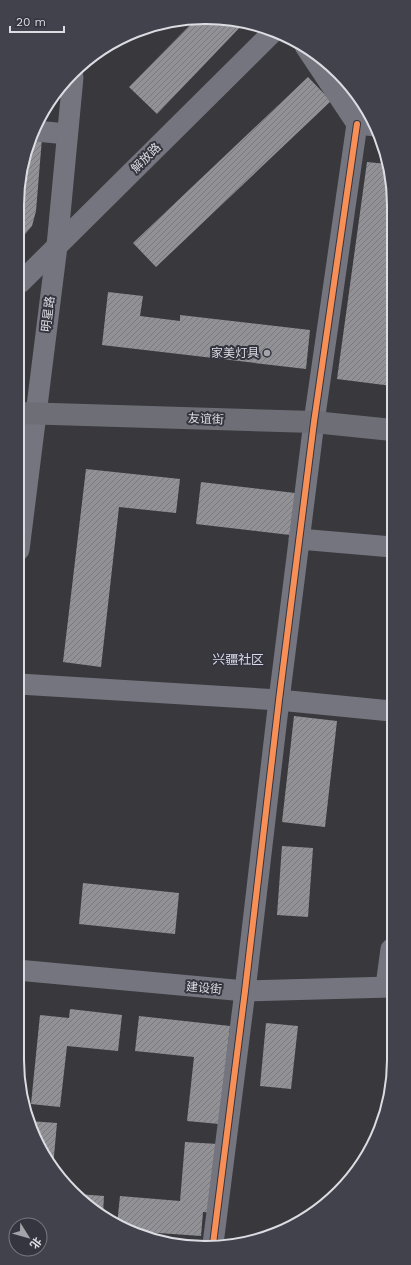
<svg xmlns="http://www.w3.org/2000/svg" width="411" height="1265" font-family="'Work Sans','Noto Sans SC',sans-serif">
<defs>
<pattern id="building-hatch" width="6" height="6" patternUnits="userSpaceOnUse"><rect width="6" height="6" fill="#919196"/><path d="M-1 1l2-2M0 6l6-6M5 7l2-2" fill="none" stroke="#79797d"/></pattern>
</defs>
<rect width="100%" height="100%" fill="#38383d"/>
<g fill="url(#building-hatch)">
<path d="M194 21H242L245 22 157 114 129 87Z"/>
<path d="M308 77 331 101 156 267 133 243Z"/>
<path d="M33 138H42L36 211 32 226 20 240 21 169Z"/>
<path d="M367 162 387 164 392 181V386L337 379Z"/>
<path d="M108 292 143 296 140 316 180 321V315L310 330 306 369 102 345Z"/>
<path d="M86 469 180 479 176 513 119 507 101 667 63 662Z"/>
<path d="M201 482 295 493 290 535 196 524Z"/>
<path d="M294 716 337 721 325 827 282 822Z"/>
<path d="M282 846 313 848 308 917 277 915Z"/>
<path d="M83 883 179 893 175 934 79 924Z"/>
<path d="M70 1009 122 1015 118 1051 67 1046 60 1107 31 1104 40 1015 69 1018Z"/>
<path d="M139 1016 230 1026 219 1124 187 1121 194 1057 135 1051Z"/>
<path d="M266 1023 298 1026 291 1089 260 1086Z"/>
<path d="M29 1121 57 1123 53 1167 31 1131Z"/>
<path d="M185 1142 218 1144 213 1213 203 1212 201 1236 130 1231 122 1228 117 1225 120 1196 180 1201Z"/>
<path d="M77 1194 104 1196 103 1214Z"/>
</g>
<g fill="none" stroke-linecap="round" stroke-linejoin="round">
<g stroke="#74757e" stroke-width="21">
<path d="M305 46 357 124 376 126"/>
<path d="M36 131 67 134"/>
<path d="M20 283 273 32"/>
<path d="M299 539 392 547"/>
<path d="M19 550 57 246 73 77"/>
<path d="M19 684 279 700 391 711"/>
<path d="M17 970 245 991 391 987"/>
<path d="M386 986 391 949"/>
<path d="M213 1244 245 991 279 700 314 422 357 124"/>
</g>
<path stroke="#6e6e77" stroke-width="22" d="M20 413 314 422 392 430"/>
<g stroke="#353540" stroke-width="8">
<path id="cycleway" d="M213 1244 245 991 279 700 314 422 357 124"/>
</g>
<use href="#cycleway" stroke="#f78f57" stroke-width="6"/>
</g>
<circle fill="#a3a3a9" stroke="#353540" stroke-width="1.5" cx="267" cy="353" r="4"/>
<g text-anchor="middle" stroke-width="4" stroke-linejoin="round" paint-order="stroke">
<g font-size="12" fill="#dcdde3" stroke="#353540">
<text transform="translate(146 158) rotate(-45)" y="4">解放路</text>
<text transform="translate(48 314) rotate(-83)" y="4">明星路</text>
<text transform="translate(206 419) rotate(2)" y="4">友谊街</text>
<text transform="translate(204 988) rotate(5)" y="4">建设街</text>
</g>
<g font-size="12" fill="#dcdde3" stroke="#353540" text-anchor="end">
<text x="259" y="357">家美灯具</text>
</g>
<g font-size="13" fill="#d8d8e6" stroke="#353540">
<text x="238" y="664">兴疆社区</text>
</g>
</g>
<path d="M0 0H411V1265H0ZM205 24H206A181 181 0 0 1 387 205V1060A181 181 0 0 1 206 1241H205A181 181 0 0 1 24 1060V205A181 181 0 0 1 205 24Z" fill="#42424d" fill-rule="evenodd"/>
<path fill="none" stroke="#dcdde3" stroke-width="2" d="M205 24H206A181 181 0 0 1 387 205V1060A181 181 0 0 1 206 1241H205A181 181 0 0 1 24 1060V205A181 181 0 0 1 205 24Z"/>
<g transform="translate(28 1237) rotate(127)"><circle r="19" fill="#353540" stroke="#787881"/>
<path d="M0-3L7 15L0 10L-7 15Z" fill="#a3a3a9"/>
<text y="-6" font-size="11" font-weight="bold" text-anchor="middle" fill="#dcdde3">北</text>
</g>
<path d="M10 26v6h54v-6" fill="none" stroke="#dcdde3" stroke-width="2"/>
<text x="16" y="26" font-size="12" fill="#dcdde3" stroke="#353540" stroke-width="3" paint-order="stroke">20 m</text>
</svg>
